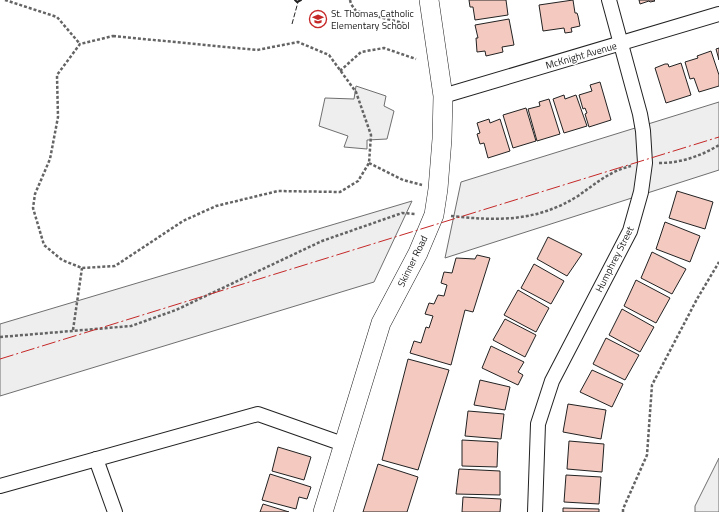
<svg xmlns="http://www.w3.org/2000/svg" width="719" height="512" font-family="'Titillium Web',sans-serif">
<rect width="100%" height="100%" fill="#fff"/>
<g fill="#eee" stroke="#6f6f6f">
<path d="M356 86 386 96 384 106 394 111 387 139 367 140V149L344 147 348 136 319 126 325 98 354 99Z"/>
<path d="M719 102V170L445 258 461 182Z"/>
<path d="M412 201 374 282 0 396V324Z"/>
<path d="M719 458V512H695V506Z"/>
</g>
<g fill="#f3c9c0" stroke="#222">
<path d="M469 0H506L508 15 475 20 473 7H470Z"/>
<path d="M573 0 575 13H577L578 16 580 26 571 28 572 32 565 33 564 28 543 31 539 5Z"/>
<path d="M639 0H654L655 1 650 2 649 1 640 4Z"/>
<path d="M509 19 514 45 502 47 503 52 486 56 485 51 477 52 476 38H478L475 25Z"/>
<path d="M719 48V60L716 49Z"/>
<path d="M711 51 719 75V86L699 92 694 78 690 79 685 62 698 58 697 56Z"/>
<path d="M681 63 691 95 666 103 655 68 665 64H668L669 67Z"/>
<path d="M600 82 611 120 589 127 585 114 587 113 585 108 583 109 579 95 592 91 590 85Z"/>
<path d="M564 95 565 99 576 95 587 126 564 133 553 99Z"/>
<path d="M549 99 560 134 537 141 528 109 540 106 539 102Z"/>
<path d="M526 108 536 141 513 148 503 115Z"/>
<path d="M489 119 490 123 500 119 510 151 488 158 484 143 480 144 477 134 480 133 477 123Z"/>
<path d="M677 191 713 202 705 229 669 218Z"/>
<path d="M665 222 700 236 690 262 656 249Z"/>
<path d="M548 237 582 254 567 276 537 259Z"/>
<path d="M652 252 686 269 672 294 641 278Z"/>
<path d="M477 255 490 258 473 312 465 310 451 365 410 353 414 341 421 343 426 327 429 328 433 316 425 314 429 303 434 304 438 295 444 296 447 285 441 283 444 272 452 273 456 258 475 259Z"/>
<path d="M534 264 564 281 551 304 521 288Z"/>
<path d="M636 280 670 298 656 323 624 306Z"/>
<path d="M518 290 549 308 536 332 504 315Z"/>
<path d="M622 309 654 327 640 352 609 335Z"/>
<path d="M505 319 536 335 525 357 493 340Z"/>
<path d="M606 338 639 355 625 380 593 364Z"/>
<path d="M491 346 524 362 518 372 523 375 518 385 482 368Z"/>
<path d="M408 359 449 370 418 470 382 460Z"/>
<path d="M592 370 623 384 612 407 580 392Z"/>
<path d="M480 380 510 387 505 410 474 405Z"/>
<path d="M568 404 606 410 601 439 563 432Z"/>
<path d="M468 411 504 414 501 439 465 436Z"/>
<path d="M462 440 498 442 497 467 462 466Z"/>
<path d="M569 441 604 444 602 472 567 469Z"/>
<path d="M278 447 311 457 304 480 272 471Z"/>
<path d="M378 464 418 477 407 512H363Z"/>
<path d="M459 469 500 471V495L456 494Z"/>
<path d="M270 474 311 487 307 499 299 497 296 509 262 500Z"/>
<path d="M566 475 601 477 599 504 564 502Z"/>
<path d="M463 497 501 499 500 512H462Z"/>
<path d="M263 504 289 512H260Z"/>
<path d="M563 508 599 509V512H563Z"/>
</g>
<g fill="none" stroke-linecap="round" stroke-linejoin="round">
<g stroke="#222" stroke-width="16">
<g id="street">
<path d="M443 96 719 14"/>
<path d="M96 459 115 512"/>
<path d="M0 486 258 414 343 444"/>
<path d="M535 512 538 424 552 381 630 231 641 192 645 163 643 131 640 114 609 0"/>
</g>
</g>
<g stroke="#222" stroke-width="20">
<path id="secondary" d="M323 512 381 323 418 253 434 215 438 189 442 139 443 96 429 0"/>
</g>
<g stroke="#646464" stroke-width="2.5" stroke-dasharray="3 2" stroke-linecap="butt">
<path d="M5 0 57 17 80 44"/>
<path d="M350 0 351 4 356 11 411 25"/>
<path d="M113 36 257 50 298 42 329 55 356 92 371 135 369 163 358 181 340 192 278 191 216 206 183 221 115 266 82 268 62 260 44 245 33 208 35 194 50 159 58 117 57 75 80 44Z"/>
<path d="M340 71 361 52 384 48 416 59"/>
<path d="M369 163 403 180 422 185"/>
<path d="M659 163C681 163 701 156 719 145"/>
<path d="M451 216C498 221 536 222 578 196 595 184 610 171 631 166"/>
<path d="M73 330 82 268"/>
<path d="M0 337 131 326 176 310 322 241 402 213 416 214"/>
<path d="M623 512V509L647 455 652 385 697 299 719 262"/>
</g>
<use href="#street" stroke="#fff" stroke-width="14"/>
<use href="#secondary" stroke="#fff" stroke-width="19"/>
<path stroke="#222" stroke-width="1" stroke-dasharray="5 2" stroke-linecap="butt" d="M292 24 298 2"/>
<path stroke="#222" stroke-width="2" d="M295 0 297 2 301 0"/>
<path stroke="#c62828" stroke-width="1" stroke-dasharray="14 3 2 3" stroke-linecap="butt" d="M0 359 719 137"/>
</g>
<defs>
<g id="school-ring" transform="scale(0.9)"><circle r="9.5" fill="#fff" stroke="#c62828" stroke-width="1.5"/><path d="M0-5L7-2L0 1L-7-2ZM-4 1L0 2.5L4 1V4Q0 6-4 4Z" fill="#c62828"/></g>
</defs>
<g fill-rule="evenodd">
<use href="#school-ring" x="318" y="19"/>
</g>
<g text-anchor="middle" stroke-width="3" stroke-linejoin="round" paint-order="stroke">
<g font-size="10" fill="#222" stroke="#fff" text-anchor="start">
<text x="331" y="17">St. Thomas Catholic<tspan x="331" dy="12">Elementary School</tspan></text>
</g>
<g font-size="10" fill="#222" stroke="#fff">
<text transform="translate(581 55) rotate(-16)" y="4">McKnight Avenue</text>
<text transform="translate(614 259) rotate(-63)" y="4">Humphrey Street</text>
<text transform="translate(412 261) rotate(-64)" y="4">Skinner Road</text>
</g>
</g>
</svg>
